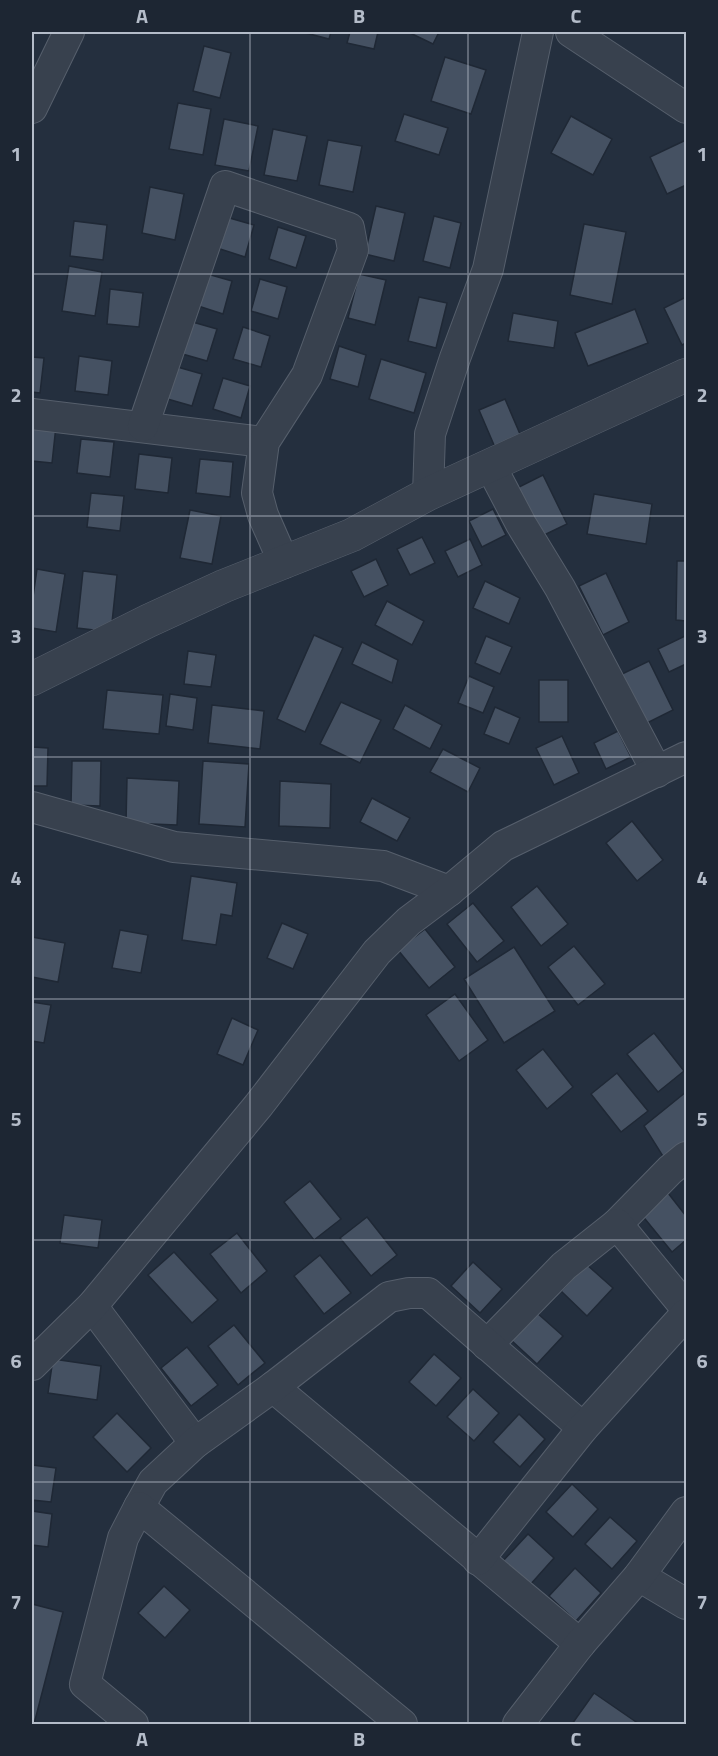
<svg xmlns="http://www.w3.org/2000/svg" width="718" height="1756" font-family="'Titillium Web',sans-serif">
<rect width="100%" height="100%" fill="#242f3e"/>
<g fill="#455162" stroke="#1f2835" stroke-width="1.5">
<path d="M302 32H331L329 39Z"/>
<path d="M350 32H378L374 49 347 43Z"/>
<path d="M408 32H439L433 44Z"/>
<path d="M204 46 231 53 220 98 193 91Z"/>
<path d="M445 57 486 70 471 114 431 101Z"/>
<path d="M178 103 211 109 203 155 169 149Z"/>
<path d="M404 114 448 128 439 155 395 141Z"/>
<path d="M571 116 612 139 593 175 551 153Z"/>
<path d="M224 119 258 126 249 171 215 165Z"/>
<path d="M273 129 307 136 297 181 264 175Z"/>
<path d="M328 140 362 146 353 192 319 185Z"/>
<path d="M686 140V185L667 194 650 157Z"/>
<path d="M150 187 184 194 175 240 142 233Z"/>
<path d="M376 206 405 213 394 261 365 254Z"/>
<path d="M434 216 461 223 450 268 423 261Z"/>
<path d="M226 217 254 225 245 257 217 248Z"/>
<path d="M74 221 107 225 103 260 70 256Z"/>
<path d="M584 224 626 232 612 304 570 295Z"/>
<path d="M278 227 306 236 296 268 269 259Z"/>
<path d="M69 266 102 272 95 316 62 311Z"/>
<path d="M204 273 232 281 223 314 195 305Z"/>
<path d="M359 274 386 280 375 325 348 318Z"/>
<path d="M260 279 287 287 278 319 251 311Z"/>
<path d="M110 289 143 293 139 327 107 324Z"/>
<path d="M419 297 447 303 436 348 408 341Z"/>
<path d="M686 297V343L682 345 664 308Z"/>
<path d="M635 309 648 343 588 366 575 333Z"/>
<path d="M513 313 558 321 554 348 508 341Z"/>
<path d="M189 321 217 329 207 361 179 353Z"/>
<path d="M243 327 270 336 261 367 233 359Z"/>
<path d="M339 346 366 355 358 387 330 379Z"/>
<path d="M79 356 112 361 108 395 75 391Z"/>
<path d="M32 357 44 358 40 393 32 392Z"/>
<path d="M381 359 426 373 414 413 369 399Z"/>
<path d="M174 366 202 374 192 406 164 398Z"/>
<path d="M223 378 250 386 241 418 213 409Z"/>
<path d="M505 399 523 441 497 452 479 410Z"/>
<path d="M32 424 56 426 52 463 32 461Z"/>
<path d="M81 439 114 442 110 477 77 473Z"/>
<path d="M139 454 172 458 168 493 135 489Z"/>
<path d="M200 459 233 462 230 497 196 493Z"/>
<path d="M543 475 567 524 540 537 517 488Z"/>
<path d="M91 493 124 496 120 531 87 527Z"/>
<path d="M594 494 652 504 646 544 587 534Z"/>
<path d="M493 509 506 535 482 547 469 521Z"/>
<path d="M190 510 221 516 212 564 180 558Z"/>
<path d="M422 537 435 563 410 575 397 549Z"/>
<path d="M470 539 482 565 458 577 445 551Z"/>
<path d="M376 559 388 585 364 597 351 571Z"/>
<path d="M677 561H686V621L676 620Z"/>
<path d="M37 569 65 574 56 632 32 628V604Z"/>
<path d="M83 571 117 575 111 632 77 628Z"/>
<path d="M606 573 629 622 603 635 579 586Z"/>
<path d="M485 581 520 598 509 624 473 608Z"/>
<path d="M387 601 424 621 412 645 375 625Z"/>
<path d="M314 635 343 648 305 732 277 719Z"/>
<path d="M486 636 512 647 500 674 475 663Z"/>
<path d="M685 636 686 639V664L669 672 658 649Z"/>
<path d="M362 642 398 660 392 683 352 664Z"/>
<path d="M188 651 216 655 211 687 184 684Z"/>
<path d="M649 661 673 710 647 723 622 674Z"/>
<path d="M469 676 494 687 483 713 458 703Z"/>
<rect x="539" y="680" width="29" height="42"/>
<path d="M107 690 163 695 159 734 103 729Z"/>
<path d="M170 694 197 698 193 730 166 726Z"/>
<path d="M341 702 381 720 360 763 320 744Z"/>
<path d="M212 705 264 711 260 749 208 743Z"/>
<path d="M405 705 442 725 430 749 393 729Z"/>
<path d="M495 707 520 718 509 744 484 734Z"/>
<path d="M618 731 631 757 606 769 594 743Z"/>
<path d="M562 736 579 773 554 785 536 748Z"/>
<path d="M32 747 48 748 47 786H32Z"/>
<path d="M443 749 480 768 468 792 430 772Z"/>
<path d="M72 761H101L100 806 71 805Z"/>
<path d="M203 761 249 764 245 827 199 824Z"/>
<path d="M127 778 179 781 177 825 126 823Z"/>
<path d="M280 781 331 784 330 828 279 826Z"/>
<path d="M372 798 410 818 397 841 360 822Z"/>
<path d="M632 821 663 860 637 881 606 843Z"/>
<path d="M191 876 237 883 232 916 221 914 216 945 182 940Z"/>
<path d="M537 886 568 924 541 946 511 907Z"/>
<path d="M473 903 504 941 477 962 447 924Z"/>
<path d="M282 923 308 934 293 969 267 958Z"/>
<path d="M425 929 455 967 429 988 398 950Z"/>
<path d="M120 930 148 935 141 973 112 968Z"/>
<path d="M32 937 65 943 58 982 32 977Z"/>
<path d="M574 946 605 984 578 1005 548 967Z"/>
<path d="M514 947 555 1011 504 1043 464 979Z"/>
<path d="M455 994 488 1040 459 1061 426 1015Z"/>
<path d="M32 1002 51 1005 44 1043 32 1041Z"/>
<path d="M232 1018 258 1030 243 1065 217 1054Z"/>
<path d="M654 1033 684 1071 658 1092 627 1054Z"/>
<path d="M543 1049 573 1087 547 1109 516 1070Z"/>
<path d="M617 1073 648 1111 621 1132 591 1094Z"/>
<path d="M686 1092V1141L664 1158 644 1126Z"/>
<path d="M310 1181 341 1219 314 1240 284 1202Z"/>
<path d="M668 1193 686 1216V1240L672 1252 641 1214Z"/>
<path d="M64 1215 102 1220 98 1248 60 1243Z"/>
<path d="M367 1217 397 1255 371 1276 340 1238Z"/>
<path d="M237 1233 267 1271 241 1293 210 1254Z"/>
<path d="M174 1252 218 1300 192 1323 148 1275Z"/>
<path d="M320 1255 351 1293 324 1314 294 1276Z"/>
<path d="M473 1262 502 1289 480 1313 451 1286Z"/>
<path d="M586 1264 613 1288 587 1316 561 1291Z"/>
<path d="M536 1312 563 1336 537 1364 511 1340Z"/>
<path d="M234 1325 265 1363 238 1385 208 1346Z"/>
<path d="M187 1347 218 1385 191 1406 161 1368Z"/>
<path d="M434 1354 461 1378 436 1406 409 1382Z"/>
<path d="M53 1359 101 1366 97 1400 48 1393Z"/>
<path d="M473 1389 499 1413 474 1441 447 1417Z"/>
<path d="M117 1413 151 1448 127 1472 93 1437Z"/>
<path d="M519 1414 545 1439 520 1467 493 1442Z"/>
<path d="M32 1465 56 1468 51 1502 32 1500Z"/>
<path d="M572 1484 598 1509 573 1537 546 1512Z"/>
<path d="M32 1511 52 1514 48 1547 32 1545Z"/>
<path d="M610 1517 637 1541 612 1569 585 1544Z"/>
<path d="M528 1534 554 1558 529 1586 502 1562Z"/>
<path d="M575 1568 601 1593 576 1621 549 1596Z"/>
<path d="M164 1586 190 1610 165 1638 138 1613Z"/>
<path d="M32 1604 63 1612 34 1724H32Z"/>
<path d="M594 1693 639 1724H572Z"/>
</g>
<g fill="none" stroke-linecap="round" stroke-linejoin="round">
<g stroke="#565f6c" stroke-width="32">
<g id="minor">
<path d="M571 32 686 108"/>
<path d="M32 108 69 32"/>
<path d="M32 414 264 442"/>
<path d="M143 426 225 186 349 228 353 250 307 375 264 442 257 493 263 515 284 563"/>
<path d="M490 465 521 524 560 588 657 772"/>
<path d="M428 494 430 434 455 358 488 269 538 32"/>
<path d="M32 807 174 847 383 866 449 891"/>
<path d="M617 1224 670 1170 686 1157"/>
<path d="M92 1306 195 1443"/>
<path d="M487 1345 564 1266 617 1224 686 1308"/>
<path d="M32 1365 92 1306 258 1106 377 952 409 921 449 891 503 846 686 757"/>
<path d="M273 1387 580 1644"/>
<path d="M139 1507 153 1482 195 1443 273 1387 389 1297 409 1293H428L583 1428"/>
<path d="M478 1560 583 1428 686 1314"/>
<path d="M639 1576 686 1604"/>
<path d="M133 1724 85 1684 123 1538 139 1507 402 1724"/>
<path d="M518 1724 580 1644 639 1576 686 1512"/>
</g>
</g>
<g stroke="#565f6c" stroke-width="34">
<path id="tertiary" d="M32 679 148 621 224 586 352 535 428 494 686 375"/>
</g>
<use href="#minor" stroke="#38414e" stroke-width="30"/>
<use href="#tertiary" stroke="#38414e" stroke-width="33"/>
</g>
<path fill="none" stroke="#b4bcc9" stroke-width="1.5" stroke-opacity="0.55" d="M250 32V1724M468 32V1724M32 274H686M32 516H686M32 757H686M32 999H686M32 1240H686M32 1482H686"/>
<rect width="718" height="1756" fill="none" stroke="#1d2633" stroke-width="66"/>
<rect x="33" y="33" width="652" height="1690" fill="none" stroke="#b4bcc9" stroke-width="2"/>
<g font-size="20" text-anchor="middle" font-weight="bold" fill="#b4bcc9">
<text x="142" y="23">A</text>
<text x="359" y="23">B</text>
<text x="576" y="23">C</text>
<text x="16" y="161">1</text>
<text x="702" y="161">1</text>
<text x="16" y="402">2</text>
<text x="702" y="402">2</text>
<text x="16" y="643">3</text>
<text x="702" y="643">3</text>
<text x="16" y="885">4</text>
<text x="702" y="885">4</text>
<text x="16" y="1126">5</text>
<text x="702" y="1126">5</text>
<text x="16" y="1368">6</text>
<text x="702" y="1368">6</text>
<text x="16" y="1609">7</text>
<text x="702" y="1609">7</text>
<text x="142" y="1746">A</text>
<text x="359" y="1746">B</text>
<text x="576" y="1746">C</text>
</g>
</svg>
